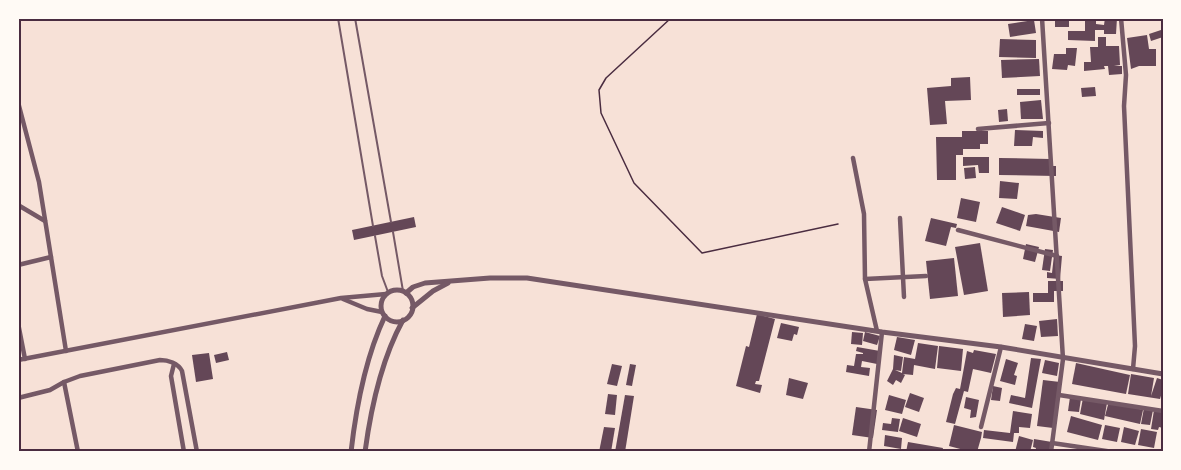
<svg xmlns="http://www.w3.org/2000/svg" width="1181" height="470" font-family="Helvetica,sans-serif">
<rect width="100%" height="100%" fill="#f7e1d7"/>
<g fill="#644757">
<rect x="1055" y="18" width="14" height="9"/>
<path d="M1085 18H1096V24L1104 25 1105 18H1117L1116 34H1104V30H1095V41L1068 40V31H1085Z"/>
<path d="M1034 20 1036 33 1010 37 1008 24Z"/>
<path d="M1161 30 1163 37 1151 41 1149 34Z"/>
<path d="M1147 35 1149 49H1156V66H1139L1131 69 1127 38Z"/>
<path d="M1098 37H1106V46H1119L1120 65 1114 66H1122V74L1109 75 1108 66H1104L1105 69 1084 71V62H1091L1090 47H1098Z"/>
<path d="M1000 39 1036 40V58L999 57Z"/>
<path d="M1066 48H1077L1075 66 1068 65 1067 70 1052 69 1054 54H1066Z"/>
<path d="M1039 59 1040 76 1002 78 1001 60Z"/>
<path d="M970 77 971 100 945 101 947 124 930 125 927 88 951 86V78Z"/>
<path d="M1095 87 1096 96 1082 97 1081 88Z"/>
<rect x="1017" y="89" width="23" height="6"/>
<path d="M1041 100 1043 119H1021L1020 102Z"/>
<path d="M1007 109 1008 121 999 122 998 110Z"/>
<path d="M1015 130 1043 131V138L1033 137 1032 146H1014Z"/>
<path d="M962 131H988V144H980V149H963V155H956V180H937L936 137H962Z"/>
<path d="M963 157H989V173H979L978 165 963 166Z"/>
<path d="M999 158 1050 159V166H1056V176L999 175Z"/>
<path d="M975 167 976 178 965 179 964 168Z"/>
<path d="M1000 181 1019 183 1017 199 999 198Z"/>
<path d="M961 198 980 202 976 222 957 218Z"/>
<path d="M1002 207 1025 215 1020 231 996 223Z"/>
<path d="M1036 214 1061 218 1059 232 1026 226 1028 215Z"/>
<path d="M414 217 416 227 354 240 352 230Z"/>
<path d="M931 218 957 224 956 228 951 227 946 246 925 241Z"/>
<path d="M980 243 988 291 964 295 955 247Z"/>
<path d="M1026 244 1039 247 1035 262 1023 259Z"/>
<path d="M1045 249 1053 250 1050 271 1042 270Z"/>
<path d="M1054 255 1062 256 1060 279 1047 278V272L1052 273Z"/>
<path d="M954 258 958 296 930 299 926 261Z"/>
<path d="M1048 281H1063V291H1054V302H1033V293H1048Z"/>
<path d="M1029 292 1030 315 1003 317 1002 293Z"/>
<path d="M757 314 775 319 759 381H756L755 384 762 385 760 393 736 386 746 346 749 347Z"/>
<path d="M1057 319 1058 336 1041 337 1039 321Z"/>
<path d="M781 323 799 327 797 335 794 334 792 341 777 338Z"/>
<path d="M1025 324 1037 326 1034 341 1022 339Z"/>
<path d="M852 332 863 333 862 345 851 344Z"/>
<path d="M865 332 880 336 877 345 863 341Z"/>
<path d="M897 337 915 340 911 355 894 350Z"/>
<path d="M918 343 938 346 935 369 914 365 913 375 903 374 905 375 901 383 896 380 893 385 887 381 893 369 894 355 903 357 901 371 895 370 902 373 904 357 915 359Z"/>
<path d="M939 346 963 349 961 371 937 368Z"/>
<path d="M857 347 880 351 877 364 862 361 861 367 870 368 869 376 846 372 847 365 854 366 856 354H863V353L856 351Z"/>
<path d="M974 350 996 354 991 373 973 369 968 392 964 391 955 424 946 422 953 394 956 388 960 389 967 351 973 353Z"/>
<path d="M227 352 229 360 216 363 214 355Z"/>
<path d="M209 353 213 379 196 382 192 355Z"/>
<path d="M1031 358 1041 359 1032 408 1009 403 1011 395 1025 398Z"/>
<path d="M1006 359 1018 363 1014 375 1017 376 1015 385 1000 381Z"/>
<path d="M1045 360 1059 363 1057 376 1042 373Z"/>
<path d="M1076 363 1130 375 1126 394 1072 384Z"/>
<path d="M612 364 622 366 617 386 607 384Z"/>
<path d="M630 364 636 365 632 386 626 385Z"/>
<path d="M1131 374 1154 378 1151 396 1157 378 1163 380V389L1160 399 1128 394Z"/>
<path d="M789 378 808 383 803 399 786 395Z"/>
<path d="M1043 380 1060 382 1053 428 1037 426Z"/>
<path d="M993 386 1002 388 1000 401 991 400Z"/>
<path d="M910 393 924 398 919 412 905 407Z"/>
<path d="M608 394 617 395 615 415 605 414Z"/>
<path d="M625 395 634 396 625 452H615Z"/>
<path d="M889 395 906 400 902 414 885 410Z"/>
<path d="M966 397 979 400 976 417 970 418 971 410 964 408Z"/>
<path d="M1070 397 1081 399 1079 412 1068 411Z"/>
<path d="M1083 398 1107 403 1104 420 1080 414Z"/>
<path d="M1109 401 1143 410 1140 424 1105 416Z"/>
<path d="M856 407 877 410 873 438 852 435Z"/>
<path d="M1144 408 1153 410 1150 425 1141 424Z"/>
<path d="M1154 410 1163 412V428L1159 427 1158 430 1151 429Z"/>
<path d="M1013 411 1032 414 1030 428 1019 427V433H1014L1013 442 983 438 984 430 1010 433Z"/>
<path d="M1071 416 1102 425 1098 440 1067 432Z"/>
<path d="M892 418 900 419 898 432 882 430 883 423 891 424Z"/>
<path d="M903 418 921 424 917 437 899 431Z"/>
<path d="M954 425 982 432 981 438 979 437 981 438 977 452H963L964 450 949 446Z"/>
<path d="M1105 425 1120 428 1117 442 1102 439Z"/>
<path d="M604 427 615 428 611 452H599Z"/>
<path d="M1124 427 1139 431 1135 445 1121 442Z"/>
<path d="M1141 429 1157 432 1154 448 1138 445Z"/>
<path d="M885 435 902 438 901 449 884 446Z"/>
<path d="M1019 436 1033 440 1030 452H1015Z"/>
<path d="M1034 439 1052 442 1050 452H1035L1036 448 1033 447Z"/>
<path d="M908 442 943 448 942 452H906Z"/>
</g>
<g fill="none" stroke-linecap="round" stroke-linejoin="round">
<path stroke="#4a2c40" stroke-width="1.5" d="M671 18 606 78 599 90 601 113 634 183 702 253 838 224"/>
<g stroke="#755966" stroke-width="2">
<path d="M338 18 373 226"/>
<path d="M355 18 391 222"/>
<path d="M393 232 403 291"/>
<path d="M375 236 382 276 388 292"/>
</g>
<g stroke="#755966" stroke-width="4.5">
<path d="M1042 18 1063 359 1051 452"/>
<path d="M1121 18 1126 75 1124 106 1135 346 1133 369"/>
<path d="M18 102 39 182 66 351"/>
<path d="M978 129 1049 123"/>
<path d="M853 158 864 214 865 279 877 331"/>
<path d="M18 205 45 221"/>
<path d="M900 218 904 297"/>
<path d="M958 230 1057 256"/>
<path d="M18 265 51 257"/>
<path d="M865 279 926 276"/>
<path d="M343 299 367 309 382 312"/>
<path d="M18 323 25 359"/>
<path d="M18 360 341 298 386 294"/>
<path d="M174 364 171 376 184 452"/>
<path d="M64 382 78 452"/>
<path d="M1059 395 1163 411"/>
<path d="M18 398 50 390 64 382 80 376 160 360C168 360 178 363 182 371L197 452"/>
<path d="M981 427 1001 347"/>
<path d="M1052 443 1113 452"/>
<path d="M869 452 882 332"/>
</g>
<g stroke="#755966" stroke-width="5">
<circle cx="397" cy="306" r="16"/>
<path d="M406 293 413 287 425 283 490 278H527L882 332 1001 347 1163 374"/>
<path d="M412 308 433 291 448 283"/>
<path d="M351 452C356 408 366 356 385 316"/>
<path d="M365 452C371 407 381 360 403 320"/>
</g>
</g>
<rect width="1181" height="470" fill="none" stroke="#fffaf5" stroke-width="39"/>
<rect x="20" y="20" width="1142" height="430" fill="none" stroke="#4a2c40" stroke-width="2"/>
</svg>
